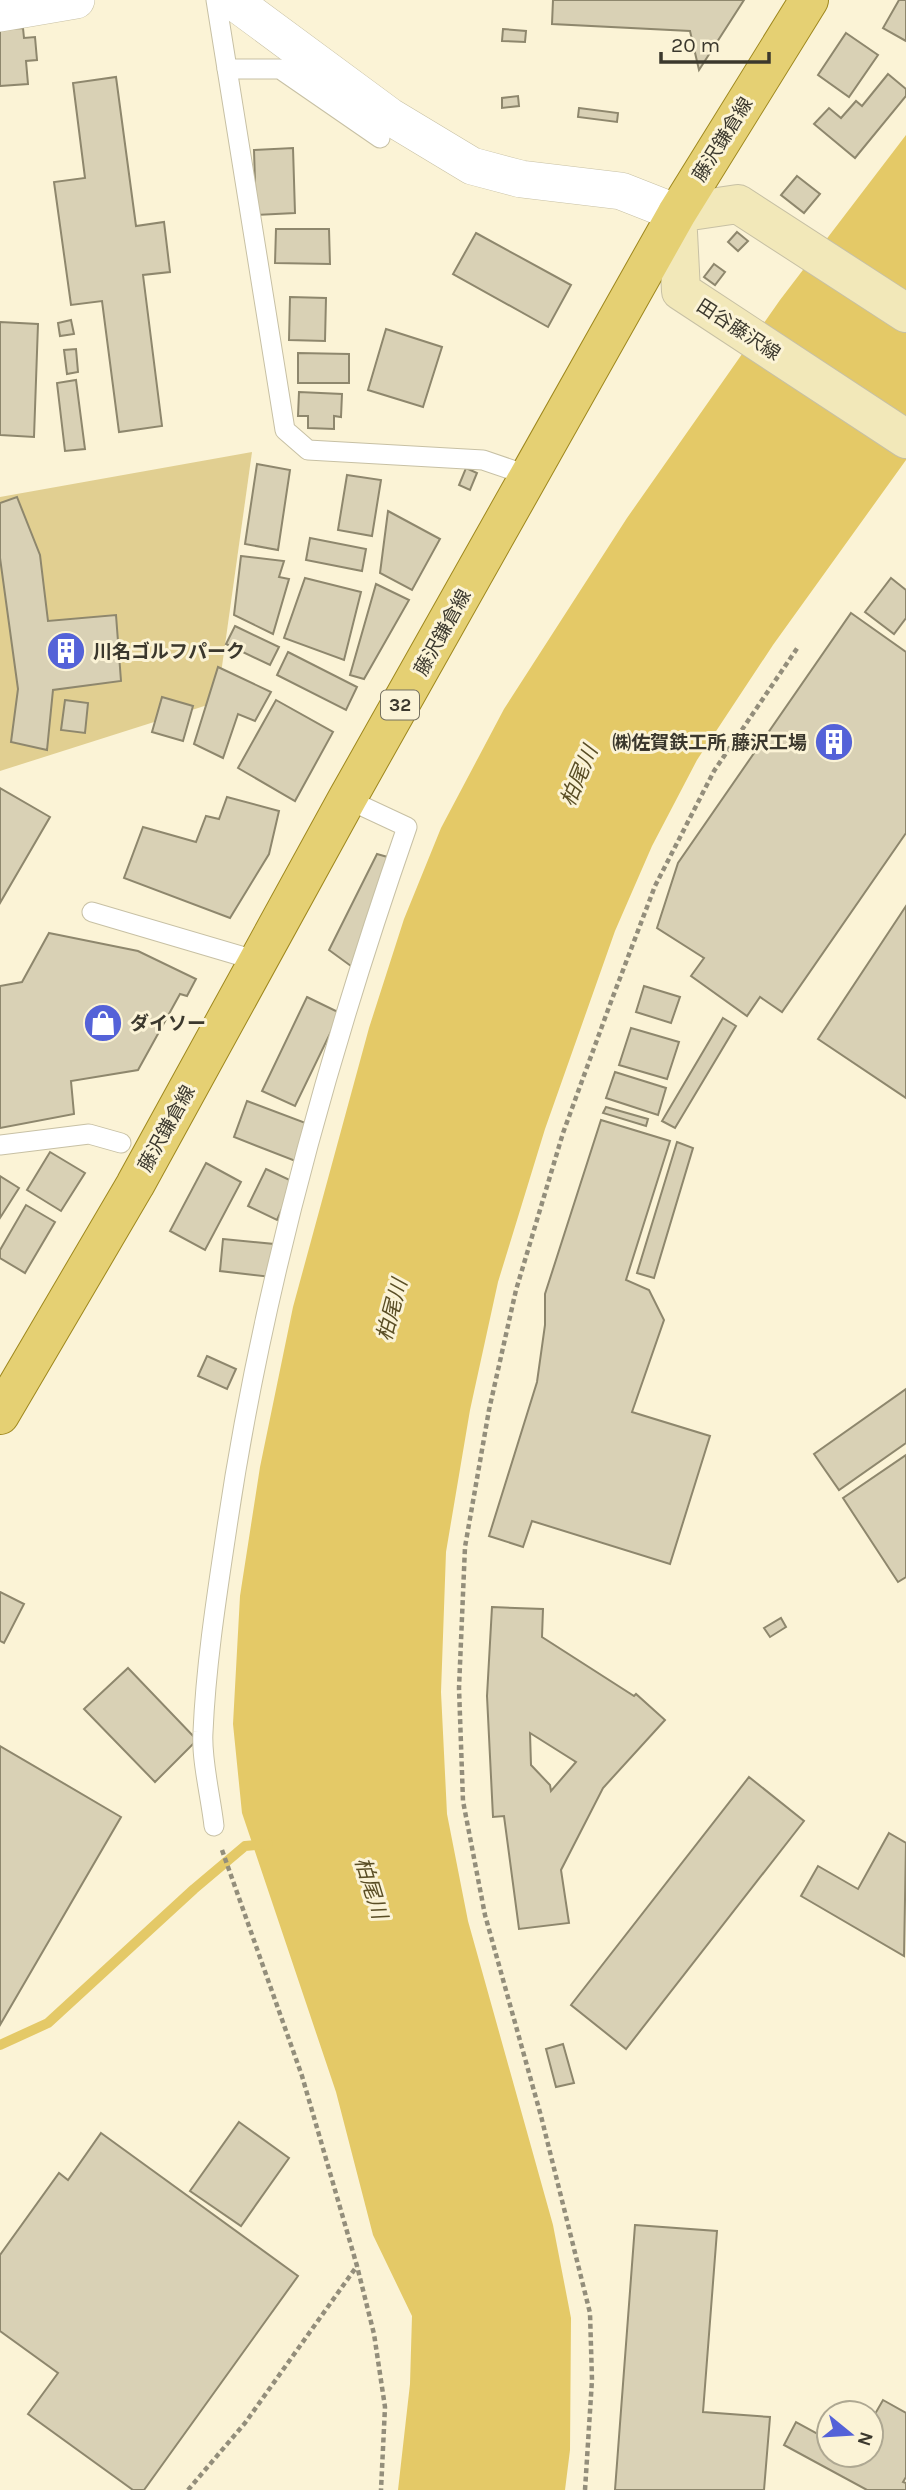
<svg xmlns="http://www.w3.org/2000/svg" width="906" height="2490" font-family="Karla,'Noto Sans JP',sans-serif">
<rect width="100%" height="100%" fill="#fbf3d6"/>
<path fill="#e1cf91" d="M252 452 217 702 0 771V497Z"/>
<path fill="#e4c967" d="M906 135V460L773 645 697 760 652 846 615 931 545 1129 498 1282 470 1410 446 1552 441 1692 447 1814 468 1921 553 2225 571 2318 570 2450 565 2490H398L410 2384 412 2316 373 2235 336 2092 242 1813 233 1724 240 1596 260 1467 293 1307 369 1028 404 919 441 828 504 709 627 518 780 300Z"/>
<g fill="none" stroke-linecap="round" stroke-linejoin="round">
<path stroke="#e4c967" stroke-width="10" d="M0 2045 48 2023 194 1889 245 1846 268 1844"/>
</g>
<g fill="#d9d1b5" stroke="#8e876d" stroke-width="2" fill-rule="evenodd">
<path d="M553 0H744L699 70 690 31 552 24Z"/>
<path d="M899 0H906V41L883 28Z"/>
<path d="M23 28 24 38 35 37 37 60 26 61 28 84 0 86V29Z"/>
<path d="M503 29 526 31 525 42 502 41Z"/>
<path d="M846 33 878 55 849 97 818 75Z"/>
<path d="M888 74 906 89V96L855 158 814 124 829 108 841 118 856 101 862 106Z"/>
<path d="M116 77 136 226 164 222 170 272 143 275 162 426 119 432 102 301 71 305 54 182 85 178 73 83Z"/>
<path d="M518 96 519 106 502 108V98Z"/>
<path d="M579 108 618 113 617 122 578 117Z"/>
<path d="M293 148 295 213 256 215 254 150Z"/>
<path d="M797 176 820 194 804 213 781 195Z"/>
<path d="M276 229H329L330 264 275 263Z"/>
<path d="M737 232 748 241 738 251 728 242Z"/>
<path d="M476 233 571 285 548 327 453 274Z"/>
<path d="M714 264 725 272 715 285 704 277Z"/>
<path d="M290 297 326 298 325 341 289 340Z"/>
<path d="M71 320 74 334 60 336 58 323Z"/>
<path d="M0 322 38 324 34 437 0 435Z"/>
<path d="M386 329 442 347 423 407 368 390Z"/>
<path d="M76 349 78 372 67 374 64 350Z"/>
<path d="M298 353 349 354V383H298Z"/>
<path d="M76 380 85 449 65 451 57 383Z"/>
<path d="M299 392 342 394 341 417 334 416V429L308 428V416H298Z"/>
<path d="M257 464 290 470 278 550 245 544Z"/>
<path d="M466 468 477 473 470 490 459 485Z"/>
<path d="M347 475 381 480 372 536 338 530Z"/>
<path d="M17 497 40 555 48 621 116 615 121 681 53 690 47 750 11 742 18 689 0 558V503Z"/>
<path d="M388 511 440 539 412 590 380 573Z"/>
<path d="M310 538 366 549 362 571 306 560Z"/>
<path d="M241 556 284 561 279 577 289 579 273 634 234 615Z"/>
<path d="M305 578 361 592 344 660 284 638Z"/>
<path d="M891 578 906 590V618L894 634 865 612Z"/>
<path d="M376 584 409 600 364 679 350 675Z"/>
<path d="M851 613 906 652V833L782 1012 760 997 747 1016 691 976 704 958 657 928 678 863Z"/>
<path d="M235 626 279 647 270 665 226 644Z"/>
<path d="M288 652 357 687 346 710 277 675Z"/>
<path d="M218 667 271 692 255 721 238 714 223 758 194 744Z"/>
<path d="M162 697 193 706 183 741 152 732Z"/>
<path d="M65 700 88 703 85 733 61 730Z"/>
<path d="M276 700 333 732 295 801 238 768Z"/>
<path d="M0 788 50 817 0 903Z"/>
<path d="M227 797 279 811 269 854 230 918 124 878 143 827 196 842 206 816 219 819Z"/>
<path d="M377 854 391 858 355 969 329 950Z"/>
<path d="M906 906V1098L818 1039Z"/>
<path d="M49 933 138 951 196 979 187 996 180 994 138 1070 71 1081 74 1114 0 1128V986L22 982Z"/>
<path d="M644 986 680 997 671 1023 636 1012Z"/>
<path d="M307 997 340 1013 295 1106 262 1091Z"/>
<path d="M723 1018 736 1026 675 1128 662 1121Z"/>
<path d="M631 1028 679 1042 667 1079 619 1065Z"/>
<path d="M615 1072 666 1088 658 1115 606 1098Z"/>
<path d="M247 1101 311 1125 298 1162 234 1137Z"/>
<path d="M606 1107 648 1119 646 1126 603 1113Z"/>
<path d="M601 1120 670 1141 626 1280 649 1290 664 1320 632 1412 710 1436 670 1564 532 1521 523 1547 489 1536 537 1382 545 1325V1294Z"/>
<path d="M677 1142 693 1148 654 1278 637 1273Z"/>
<path d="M50 1152 85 1173 61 1211 27 1190Z"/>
<path d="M206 1163 241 1182 205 1250 170 1231Z"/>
<path d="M266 1169 294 1182 277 1220 248 1206Z"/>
<path d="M0 1176 19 1188 0 1218Z"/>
<path d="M26 1205 55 1222 25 1273 0 1258V1250Z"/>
<path d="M223 1239 274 1244 271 1277 220 1271Z"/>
<path d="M207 1356 236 1369 227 1389 198 1376Z"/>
<path d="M906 1389V1443L839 1490 814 1454Z"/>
<path d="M906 1455V1577L898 1582 843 1498Z"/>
<path d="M0 1592 24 1604 4 1643 0 1641Z"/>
<path d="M492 1607 543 1609 542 1637 634 1696 636 1694 665 1720 603 1788 561 1870 569 1923 519 1929 504 1816 493 1817 487 1696ZM530 1733 576 1762 551 1791 550 1785 531 1765Z"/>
<path d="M781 1618 786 1627 770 1637 764 1628Z"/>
<path d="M128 1668 197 1740 155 1782 84 1709Z"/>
<path d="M0 1746 121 1817 0 2025Z"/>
<path d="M749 1777 804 1821 626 2049 571 2005Z"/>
<path d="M889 1833 906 1843 904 1956 801 1896 818 1866 858 1889Z"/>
<path d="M563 2044 574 2083 556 2087 546 2049Z"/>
<path d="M239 2122 289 2158 241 2226 190 2191Z"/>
<path d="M101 2133 298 2276 144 2490H133L28 2414 58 2373 0 2331V2255L59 2173 68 2180Z"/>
<path d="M635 2225 717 2231 703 2412 770 2417 764 2490H615Z"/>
<path d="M883 2400 906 2413V2477L903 2482 906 2483V2490H867L784 2445 796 2422 829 2440V2455H871V2421Z"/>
</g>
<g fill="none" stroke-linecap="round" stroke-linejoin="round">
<g stroke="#c7c0a4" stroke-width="21">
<g id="service">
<path d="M216 0 285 430 308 450 483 460 530 476"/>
<path d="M227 69H280L380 138"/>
<path d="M92 912 258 961"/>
<path d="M0 1145 89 1134 121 1143"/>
<path d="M214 1826C211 1798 201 1759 203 1732 206 1663 217 1594 227 1527 262 1289 328 1054 407 827L347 799"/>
</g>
</g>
<g stroke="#c7c0a4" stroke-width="38">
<g id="minor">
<path d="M232 0 389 116 472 166 521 179 621 191 677 213"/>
<path d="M0 13 76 0"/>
</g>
</g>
<g stroke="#c7c0a4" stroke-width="40">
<path id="secondary" d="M906 313 738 204 677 213 681 291 906 439"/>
</g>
<g stroke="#9e871d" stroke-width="40">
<path id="primary" d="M0 1415 135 1185 347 799 677 213 809 0"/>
</g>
<g stroke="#938e7b" stroke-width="4.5" stroke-dasharray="5 3.5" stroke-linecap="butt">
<path d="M222 1850 302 2076 357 2266 374 2334 385 2407 381 2490"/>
<path d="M188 2490 245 2423 357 2266"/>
<path d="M585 2490 592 2380 590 2313 541 2116 485 1915 463 1801 459 1688 465 1547 489 1410 516 1290 563 1133 609 1007 655 886 714 771 798 647"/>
</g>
<use href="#service" stroke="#fff" stroke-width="19"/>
<use href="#minor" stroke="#fff" stroke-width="37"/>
<use href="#secondary" stroke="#f2e8b9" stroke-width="38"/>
<use href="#primary" stroke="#e5d073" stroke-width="38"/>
</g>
<defs>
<g id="building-disc" transform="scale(2.0125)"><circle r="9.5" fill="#5462d8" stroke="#fbf3d6"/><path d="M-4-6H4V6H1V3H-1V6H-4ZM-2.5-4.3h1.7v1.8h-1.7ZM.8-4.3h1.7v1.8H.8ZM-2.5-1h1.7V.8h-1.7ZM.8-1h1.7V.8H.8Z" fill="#fff"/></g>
<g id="shop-disc" transform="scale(2.0125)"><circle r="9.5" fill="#5462d8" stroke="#fbf3d6"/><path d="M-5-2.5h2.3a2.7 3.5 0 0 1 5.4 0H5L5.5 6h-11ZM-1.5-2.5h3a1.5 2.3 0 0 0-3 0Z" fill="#fff"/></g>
</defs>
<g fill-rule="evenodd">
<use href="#building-disc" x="66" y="651"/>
<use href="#building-disc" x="834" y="742"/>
<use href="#shop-disc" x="103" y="1023"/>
</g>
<g text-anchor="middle" stroke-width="6" stroke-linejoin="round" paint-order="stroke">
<rect fill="#fbf3d6" stroke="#757060" stroke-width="2" x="381" y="690.5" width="38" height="29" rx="5"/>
<g font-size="18" font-weight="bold" fill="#3b382d">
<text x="400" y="711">32</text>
</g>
<g font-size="19" fill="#3b382d" stroke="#fbf3d6">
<text transform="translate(722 139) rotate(-58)" y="7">藤沢鎌倉線</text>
<text transform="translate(739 329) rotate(33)" y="7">田谷藤沢線</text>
<text transform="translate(442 632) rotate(-61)" y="7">藤沢鎌倉線</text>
<text transform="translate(166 1128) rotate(-61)" y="7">藤沢鎌倉線</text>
</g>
<g font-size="19" font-weight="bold" fill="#3b382d" stroke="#fbf3d6" text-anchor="start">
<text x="93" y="658">川名ゴルフパーク</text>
<text x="807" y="749" text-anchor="end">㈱佐賀鉄工所 藤沢工場</text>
<text x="130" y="1030">ダイソー</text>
</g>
<g font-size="21" font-style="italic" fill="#5a4e25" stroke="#fbf3d6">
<text transform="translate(579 776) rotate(-67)" y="7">柏尾川</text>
<text transform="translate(392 1310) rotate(-75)" y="7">柏尾川</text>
<text transform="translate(371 1888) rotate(73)" y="7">柏尾川</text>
</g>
</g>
<g transform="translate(850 2434) rotate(108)"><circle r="33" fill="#fbf3d6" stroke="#aea892" stroke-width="2"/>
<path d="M0-5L12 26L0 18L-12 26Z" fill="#5462d8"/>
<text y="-10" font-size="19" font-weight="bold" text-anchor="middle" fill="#3b382d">N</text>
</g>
<path d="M661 52v10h108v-10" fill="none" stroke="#3b382d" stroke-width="3.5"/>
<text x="671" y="52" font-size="21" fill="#3b382d" stroke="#fbf3d6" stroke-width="5" paint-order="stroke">20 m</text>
</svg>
